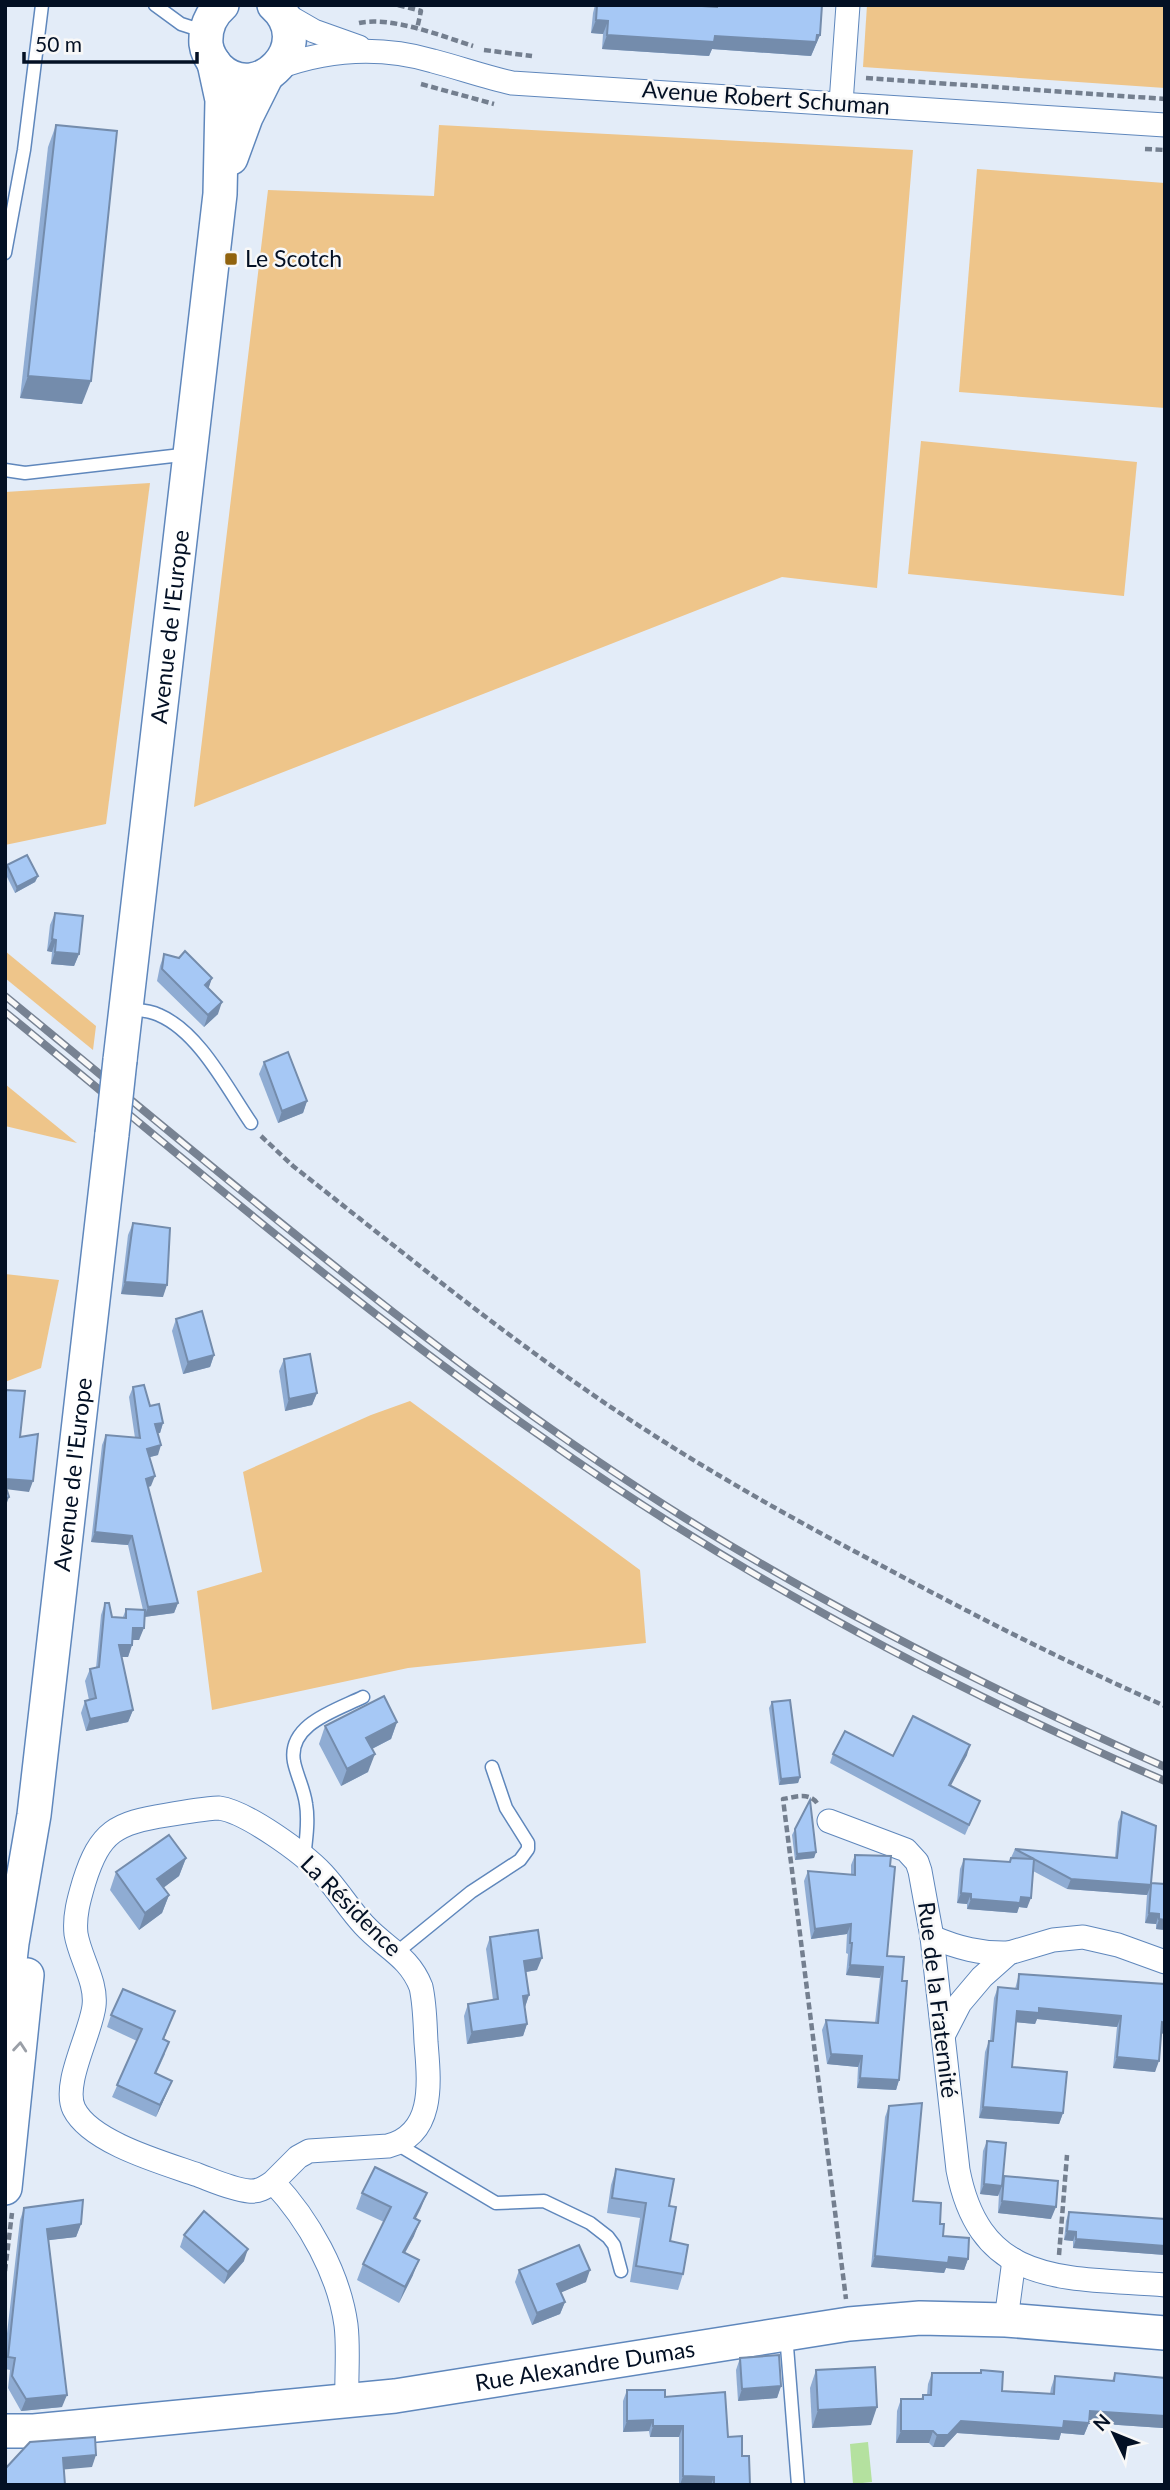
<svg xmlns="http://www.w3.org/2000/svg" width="1170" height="2490" font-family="Lato,sans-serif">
<rect width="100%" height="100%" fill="#e3ecf8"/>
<g fill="#eec58a">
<path d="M867 5H1165V88L863 67Z"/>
<path d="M439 125 913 150 877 588 782 577 194 807 268 190 434 196Z"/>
<path d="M977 169 1165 183V408L959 392Z"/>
<path d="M921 441 1137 462 1124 596 908 574Z"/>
<path d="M150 483 106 824 5 845V492Z"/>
<path d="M5 951 96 1026 93 1050 5 978Z"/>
<path d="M5 1084 77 1143 5 1126Z"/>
<path d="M5 1274 59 1280 41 1368 5 1382Z"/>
<path d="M410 1401 640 1570 646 1643 408 1668 212 1710 197 1591 262 1572 243 1472 371 1415Z"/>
</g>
<path fill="#b4e19f" d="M868 2442 872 2482 853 2484 850 2444Z"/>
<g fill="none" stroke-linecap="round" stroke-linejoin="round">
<g stroke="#5f87bc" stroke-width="15">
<g id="lane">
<path d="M155 5 181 24 206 32"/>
<path d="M5 253 24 150 42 5"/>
<path d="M5 470 25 473 190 454"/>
<path d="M127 1009C137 1010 149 1010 159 1015 199 1032 227 1088 251 1123"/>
<path d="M304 1858C306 1840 309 1821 306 1804 304 1789 297 1776 294 1762 287 1724 337 1710 363 1697"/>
<path d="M396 1953 471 1892 520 1860 528 1849V1843L506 1808 492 1767"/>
<path d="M397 2144 496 2203 544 2201 590 2223 608 2237 614 2245 621 2271"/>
<path d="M786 2334 798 2485"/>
</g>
</g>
<g stroke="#5f87bc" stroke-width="25">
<g id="street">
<path d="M281 12 314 31 359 47"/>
<path d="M277 68C328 49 381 46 433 61 460 68 485 77 512 83L1165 125"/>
<path d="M841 103 848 5"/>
<path d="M829 1821 906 1850 917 1862 920 1871 932 1937 958 2170C981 2289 1068 2277 1165 2285"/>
<path d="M932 1937C958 1948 981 1954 1009 1953"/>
<path d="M944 2034 960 2003 982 1977 1009 1953 1053 1940 1083 1937 1118 1945 1165 1962"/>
<path d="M273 2182 298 2157 309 2151 388 2146C436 2134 429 2080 426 2042 425 2024 425 2005 421 1987 409 1956 385 1948 364 1925 349 1909 338 1890 323 1874 303 1853 247 1812 219 1808 202 1809 184 1812 167 1815 116 1823 100 1831 84 1882 79 1899 74 1916 76 1934 80 1958 97 1982 94 2006 91 2033 62 2084 74 2109 91 2143 164 2163 198 2175 214 2181 231 2189 249 2191 258 2192 265 2188 273 2182 309 2220 339 2274 346 2325 349 2350 346 2376 347 2401"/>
<path d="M1006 2320 1014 2260"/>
</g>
</g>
<g stroke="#5f87bc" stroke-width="36">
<g id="secondary">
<path d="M222 5C210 15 205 29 206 44 207 53 212 61 218 68 258 107 318 44 274 5"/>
<path d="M231 158 246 117 267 75"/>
<path id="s1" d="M120 1060 220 194 222 100 214 63"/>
<path id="s2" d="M5 2004 12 1943 34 1815 112 1134"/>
<path d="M5 2188 27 1975"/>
<path id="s3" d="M5 2431H34L395 2396 849 2324 920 2318 1006 2320 1165 2333"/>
</g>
</g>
<g stroke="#747f8f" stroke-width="4.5" stroke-dasharray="7 3.5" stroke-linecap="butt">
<path d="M398 5 421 11 417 29"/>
<path d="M359 23C391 16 442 36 473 46"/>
<path d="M484 50 532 56"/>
<path d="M866 78 1165 99"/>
<path d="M421 84 494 104"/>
<path d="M1145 149 1165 150"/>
<path d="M261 1136 293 1166C390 1242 485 1320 586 1390 682 1457 783 1514 886 1568 977 1617 1070 1664 1165 1706"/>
<path d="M817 1803C809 1792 795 1797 783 1799L846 2299"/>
<path d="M1059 2255 1067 2155"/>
<path d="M5 2271 12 2213"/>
</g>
<use href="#lane" stroke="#fff" stroke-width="12"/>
<use href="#street" stroke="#fff" stroke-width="23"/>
<use href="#secondary" stroke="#fff" stroke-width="33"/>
<g stroke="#778292" stroke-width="8">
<g id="rail">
<path d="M5 996C226 1177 442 1366 685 1518 838 1613 1000 1694 1165 1767"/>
<path d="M5 1012C181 1156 353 1305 539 1435 734 1573 945 1686 1165 1781"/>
</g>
</g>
<use href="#rail" stroke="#f8f8f8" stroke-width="5" stroke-dasharray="16" stroke-linecap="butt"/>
<g stroke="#5f87bc" stroke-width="36" stroke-linecap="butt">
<path id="secondary-bridge" d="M112 1134 120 1060"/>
</g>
<use href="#secondary-bridge" stroke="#fff" stroke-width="33"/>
</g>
<g fill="#8facd3">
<path d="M595 5H686L715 7 716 5H822L820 35 811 56 712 49 709 56 602 49 603 34 591 33 593 13Z"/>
<path d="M56 125 82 404 20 398 48 147Z"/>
<path d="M7 865 38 876 35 882 15 893 5 873Z"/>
<path d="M55 913 79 954 74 966 51 964 52 952 47 951 50 925Z"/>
<path d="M164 954 212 978 208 988 218 1014 204 1027 157 981 160 966Z"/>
<path d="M264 1062 307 1101 303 1113 278 1123 259 1074Z"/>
<path d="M133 1223 163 1297 121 1294 128 1235Z"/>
<path d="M176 1319 214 1355 210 1367 183 1374 172 1331Z"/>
<path d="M284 1359 317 1393 312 1405 285 1411 279 1371Z"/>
<path d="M133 1387 150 1406 163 1423 160 1433H158V1455L149 1457 151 1486 148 1487 178 1603 174 1613 144 1617 139 1640H133L132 1645 128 1657H121L133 1710 128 1722 86 1731 81 1713 85 1701 89 1700 85 1681 90 1669 96 1668 101 1615 105 1603 112 1617H123L126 1609 143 1610 128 1545 91 1542 102 1445 106 1435 135 1438 129 1397Z"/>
<path d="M772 1702 800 1777 798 1783 779 1785 769 1708Z"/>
<path d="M397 1722 391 1739 372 1749 368 1772 341 1786 319 1744 325 1726Z"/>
<path d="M833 1754 893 1756 967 1755 950 1786 980 1801 965 1835 830 1763Z"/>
<path d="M1122 1812 1151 1883 1165 1930 1156 1929V1924L1145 1923 1147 1895 1067 1889 1033 1871 1027 1908 1019 1907 1017 1913 967 1909V1904L957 1903 960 1869 964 1859 1009 1862 1015 1849 1115 1858 1118 1822Z"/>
<path d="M795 1829 816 1852 814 1858 795 1860 792 1835Z"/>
<path d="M855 1855 887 1956 902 1981 899 2080 896 2090 857 2088 858 2067 827 2064 822 2030 826 2020 875 2023 880 1978 846 1975 848 1954 846 1953 847 1934 811 1939 804 1881 808 1871 851 1875V1865Z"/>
<path d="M186 1858 179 1876 163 1888 169 1895 162 1913 139 1930 110 1890 116 1872Z"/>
<path d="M490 1937 537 1970 526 1972 529 1995 525 2007 527 2024 523 2036 467 2044 464 2016 468 2004 493 2000 486 1949Z"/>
<path d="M1019 1974 1161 2033 1155 2072 1113 2068 1117 2027 1037 2019 1035 2024 1016 2022 1012 2067 1063 2113 1059 2124 979 2118 985 2052 989 2041H990L994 1998 998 1987 1015 1989Z"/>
<path d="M175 2011 164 2039 165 2054 156 2074 172 2081 156 2117 112 2097 137 2041 107 2027 111 2015Z"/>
<path d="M889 2106 913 2201 940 2224 943 2236 968 2259 964 2270 946 2268 944 2273 871 2267 885 2117Z"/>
<path d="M987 2141 1003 2181 1004 2176 1051 2219 998 2213 999 2193 998 2196 980 2194 983 2151Z"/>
<path d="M616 2169 669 2206 670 2241 683 2274 678 2290 630 2282 640 2218 607 2213 611 2185Z"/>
<path d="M362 2193H427L415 2219 414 2236 405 2253 413 2275 399 2303 357 2280 363 2264 384 2222 356 2209Z"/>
<path d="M24 2208 81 2224 76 2237 48 2240 62 2407 21 2411 8 2388 10 2370 5 2369V2351L20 2220Z"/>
<path d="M1069 2212 1165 2219V2255L1073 2248V2241L1064 2240 1066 2221Z"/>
<path d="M184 2235 244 2261 224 2284 180 2247Z"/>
<path d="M519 2270 586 2282 561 2292 565 2302 560 2314 532 2325 515 2282Z"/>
<path d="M740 2358 781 2386 777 2398 738 2401 736 2370Z"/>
<path d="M816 2370 871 2425 812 2428 810 2388Z"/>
<path d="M981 2370 1002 2391 1050 2394 1051 2388 1055 2376 1112 2381 1115 2373 1163 2428 1089 2423 1084 2435 1061 2433 1059 2440 957 2433 944 2447H933L929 2443H896L897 2411 901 2399H921L923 2395H927L928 2384 932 2373H980Z"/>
<path d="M627 2390 665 2397 728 2437 742 2456 750 2485H679V2437H650L649 2431 623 2432V2401Z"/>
</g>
<g fill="#748cac">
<path d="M596 20 608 21 603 34 591 33Z"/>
<path d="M607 35 715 36 820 35 811 56 712 49 709 56 602 49Z"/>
<path d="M28 376 91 381 82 404 20 398Z"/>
<path d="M38 876 35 882 15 893 17 887Z"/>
<path d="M52 939 56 940 52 952 47 951Z"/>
<path d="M55 952 79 954 74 966 51 964Z"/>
<path d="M212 978 208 990 205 985Z"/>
<path d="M222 1002 218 1014 204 1027 208 1015Z"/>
<path d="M307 1101 303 1113 278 1123 282 1111Z"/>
<path d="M125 1282 167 1285 163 1297 121 1294Z"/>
<path d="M214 1355 210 1367 183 1374 188 1362Z"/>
<path d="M317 1393 312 1405 285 1411 289 1399Z"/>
<path d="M163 1423 160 1433 152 1434 155 1424Z"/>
<path d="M161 1445 158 1455 143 1459 147 1449Z"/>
<path d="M155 1476 151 1486 142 1489 146 1479Z"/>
<path d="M5 1479 33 1481 29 1492 5 1489Z"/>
<path d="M9 1497 5 1508V1499Z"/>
<path d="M95 1532 132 1536 128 1545 91 1542Z"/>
<path d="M178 1603 174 1613 144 1617 148 1607Z"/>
<path d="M133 1628H144L139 1640H129Z"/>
<path d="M119 1645H132L128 1657H114Z"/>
<path d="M133 1710 128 1722 86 1731 90 1719Z"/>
<path d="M397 1722 391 1739 360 1755 366 1738Z"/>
<path d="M970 1745 967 1755 946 1795 949 1785Z"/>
<path d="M375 1754 368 1772 341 1786 347 1769Z"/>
<path d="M800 1777 798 1783 779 1785 781 1779Z"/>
<path d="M816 1852 814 1858 795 1860 797 1854Z"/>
<path d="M186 1858 179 1876 151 1897 157 1879Z"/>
<path d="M1071 1879 1151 1885 1147 1895 1067 1889Z"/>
<path d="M961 1893 971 1894 967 1904 957 1903Z"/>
<path d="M169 1895 162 1913 139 1930 145 1913Z"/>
<path d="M1021 1897 1031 1898 1027 1908 1019 1907 1017 1913 967 1909 971 1899Z"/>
<path d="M1149 1913 1159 1914 1156 1924 1145 1923Z"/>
<path d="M1159 1919 1165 1920V1930L1156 1929Z"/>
<path d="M851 1924 847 1934 811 1939 815 1929Z"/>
<path d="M542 1958 537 1970 520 1973 524 1961Z"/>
<path d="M850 1965 883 1967 880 1978 846 1975Z"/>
<path d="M529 1995 525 2007 523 1996Z"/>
<path d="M1039 2008 1121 2016 1117 2027 1037 2019 1035 2024 1013 2022 1017 2011Z"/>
<path d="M1162 2022 1165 2023V2034L1158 2033Z"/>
<path d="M527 2024 523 2036 467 2044 472 2032Z"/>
<path d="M831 2054 862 2056 858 2067 827 2064Z"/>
<path d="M1117 2057 1159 2061 1155 2072 1113 2068Z"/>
<path d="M860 2078 899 2080 896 2090 857 2088Z"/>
<path d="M172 2081 167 2093 156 2117 160 2105Z"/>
<path d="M983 2107 1063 2113 1059 2124 979 2118Z"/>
<path d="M984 2184 1002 2186 998 2196 980 2194Z"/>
<path d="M427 2193 421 2208 408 2234 414 2218Z"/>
<path d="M1002 2201 1056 2207 1051 2219 998 2213Z"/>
<path d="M420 2221 414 2236 397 2267 403 2252Z"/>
<path d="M81 2224 76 2237 42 2241 47 2229Z"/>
<path d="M1067 2231 1076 2232 1073 2241 1064 2240Z"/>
<path d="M1076 2239 1165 2246V2255L1073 2248Z"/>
<path d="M248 2249 244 2261 224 2284 228 2272Z"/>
<path d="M875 2256 949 2257 968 2259 964 2270 946 2268 944 2273 871 2267Z"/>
<path d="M419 2260 413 2275 399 2303 405 2287Z"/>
<path d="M590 2270 586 2282 553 2296 557 2284Z"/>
<path d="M565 2302 560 2314 532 2325 537 2313Z"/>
<path d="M781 2386 777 2398 738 2401 742 2389Z"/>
<path d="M67 2395 62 2407 21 2411 26 2399Z"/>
<path d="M877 2407 871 2425 812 2428 818 2410Z"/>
<path d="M1090 2411 1165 2416V2424L1163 2428 1089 2423 1084 2435 1061 2433 1059 2440 957 2433 944 2447H933L937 2435 961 2421H1064Z"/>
<path d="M653 2420 649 2431 623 2432 627 2421Z"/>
<path d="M653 2426H683L679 2437H650Z"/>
<path d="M901 2431H933L929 2443H896Z"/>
<path d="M96 2455 92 2467 58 2470 63 2458Z"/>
<path d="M683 2476 714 2477 711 2485H680Z"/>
</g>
<g fill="#a6c8f5" stroke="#748cac" stroke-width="2">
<path d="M597 5H686L717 7V5L779 6V5H822L820 35H817L816 42 715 36 714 42 607 35 608 21 596 20Z"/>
<path d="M56 125 117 131 91 381 28 376Z"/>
<path d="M27 855 38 876 17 887 7 865Z"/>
<path d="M55 913 83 916 79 954 55 952 56 940 52 939Z"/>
<path d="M185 951 212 978 205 985 222 1002 208 1015 162 969 164 954 179 958Z"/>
<path d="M288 1052 307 1101 282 1111 264 1062Z"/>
<path d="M133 1223 170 1228 167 1285 125 1282Z"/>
<path d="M202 1311 214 1355 188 1362 176 1319Z"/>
<path d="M310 1354 317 1393 289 1399 284 1359Z"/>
<path d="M144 1385 150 1406 159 1404 163 1423 155 1424 161 1445 147 1449 155 1476 146 1479 178 1603 148 1607 132 1536 95 1532 106 1435 140 1438 133 1387Z"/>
<path d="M5 1390 25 1391 20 1437 38 1434 33 1481 5 1479Z"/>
<path d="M5 1484 9 1497 5 1499Z"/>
<path d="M105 1603H109L112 1617 126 1618V1609L145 1610 144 1628H133L132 1645H119L133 1710 90 1719 85 1701 96 1698 90 1669 99 1667Z"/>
<path d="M384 1696 397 1722 366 1738 375 1754 347 1769 325 1726Z"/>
<path d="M790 1700 800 1777 781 1779 772 1702Z"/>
<path d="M913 1716 970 1745 949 1785 980 1801 969 1825 833 1754 845 1731 893 1756Z"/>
<path d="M810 1800 816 1852 797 1854 795 1829Z"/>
<path d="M1122 1812 1156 1826 1151 1883 1165 1884V1920L1159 1919V1914L1149 1913 1151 1885 1071 1879 1034 1859 1031 1898 1021 1897 1020 1903 971 1899V1894L961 1893 964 1859 1010 1862 1011 1858 1034 1859 1015 1849 1117 1858Z"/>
<path d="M169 1835 186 1858 157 1879 169 1895 145 1913 116 1872Z"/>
<path d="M855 1855 891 1856 890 1866 895 1867 887 1956 904 1957 902 1981H907L899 2080 860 2078 862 2056 831 2054 826 2020 878 2023 883 1967 850 1965 852 1943H850L851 1924 815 1929 808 1871 855 1875Z"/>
<path d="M538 1930 542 1958 524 1961 529 1995 523 1996 527 2024 472 2032 468 2004 498 1999 490 1937Z"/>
<path d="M1019 1974 1165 1984V2023L1162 2022 1159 2061 1117 2057 1121 2016 1039 2008V2013L1017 2011 1012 2067 1067 2072 1063 2113 983 2107 989 2041H993L998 1987 1018 1989Z"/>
<path d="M123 1989 175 2011 163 2039 169 2042 155 2073 172 2081 160 2105 117 2085 142 2029 111 2015Z"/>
<path d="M922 2103 913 2201 941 2203 940 2224H944L943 2236 969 2238 968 2259 949 2257 948 2263 875 2256 889 2106Z"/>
<path d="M987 2141 1006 2143 1002 2186 984 2184Z"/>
<path d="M375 2167 427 2193 414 2218 420 2221 403 2252 419 2260 405 2287 363 2264 391 2207 362 2193Z"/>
<path d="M616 2169 674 2179 669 2206 676 2207 670 2241 688 2245 683 2274 636 2266 646 2203 612 2198Z"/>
<path d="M1004 2176 1058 2181 1056 2207 1002 2201Z"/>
<path d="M83 2200 81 2224 47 2229 67 2395 26 2399 12 2376 15 2358 8 2357 24 2208Z"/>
<path d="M204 2211 248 2249 228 2272 184 2235Z"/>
<path d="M1069 2212 1165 2219V2246L1076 2239V2232L1067 2231Z"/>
<path d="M579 2245 590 2270 557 2284 565 2302 537 2313 519 2270Z"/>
<path d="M779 2355 781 2386 742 2389 740 2358Z"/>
<path d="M875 2367 877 2407 818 2410 816 2370Z"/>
<path d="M981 2370 1003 2372 1002 2391 1054 2394 1055 2376 1114 2381 1115 2373 1165 2378V2416L1090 2411 1089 2423 1064 2421 1063 2428 961 2421 948 2435H937L933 2431H901V2399H923V2395H931L932 2373H981Z"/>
<path d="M627 2390H665V2397L725 2392 728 2437 742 2436V2456H749L750 2485H714V2477L683 2476V2426H653V2420L627 2421Z"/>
<path d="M95 2437 96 2455 63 2458 65 2485H5V2469L30 2442Z"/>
</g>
<defs><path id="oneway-chevron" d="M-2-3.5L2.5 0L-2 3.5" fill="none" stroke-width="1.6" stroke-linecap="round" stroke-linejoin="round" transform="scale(1.75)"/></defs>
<use stroke="#9a9fa7" href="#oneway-chevron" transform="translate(20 2047) rotate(-85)"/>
<rect fill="#91630e" stroke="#f8f8f8" stroke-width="2.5" x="224" y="252" width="14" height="14" rx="3.5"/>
<g text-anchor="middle" stroke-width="5" stroke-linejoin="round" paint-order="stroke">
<g font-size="23" fill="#031024" stroke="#f8f8f8">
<text transform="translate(766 98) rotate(4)" y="8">Avenue Robert Schuman</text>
<text dy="8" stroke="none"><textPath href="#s1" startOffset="436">Avenue de l'Europe</textPath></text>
<text dy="8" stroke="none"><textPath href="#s2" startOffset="534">Avenue de l'Europe</textPath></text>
<text transform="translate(351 1906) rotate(45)" y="8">La Résidence</text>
<text transform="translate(938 2000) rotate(83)" y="8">Rue de la Fraternité</text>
<text dy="8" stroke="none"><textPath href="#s3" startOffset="584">Rue Alexandre Dumas</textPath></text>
</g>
<g font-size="23" fill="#031024" stroke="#f8f8f8" text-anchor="start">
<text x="245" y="267">Le Scotch</text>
</g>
</g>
<rect width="1170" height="2490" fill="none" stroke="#031024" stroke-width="14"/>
<g transform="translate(1114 2434) rotate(313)" stroke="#f8f8f8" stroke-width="5" paint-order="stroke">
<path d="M0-5L12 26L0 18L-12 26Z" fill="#031024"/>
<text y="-10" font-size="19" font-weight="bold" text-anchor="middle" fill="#031024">N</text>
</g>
<path d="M24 52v10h173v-10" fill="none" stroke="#031024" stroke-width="3.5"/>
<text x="35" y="52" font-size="21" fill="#031024" stroke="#f8f8f8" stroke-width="5" paint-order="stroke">50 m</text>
</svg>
